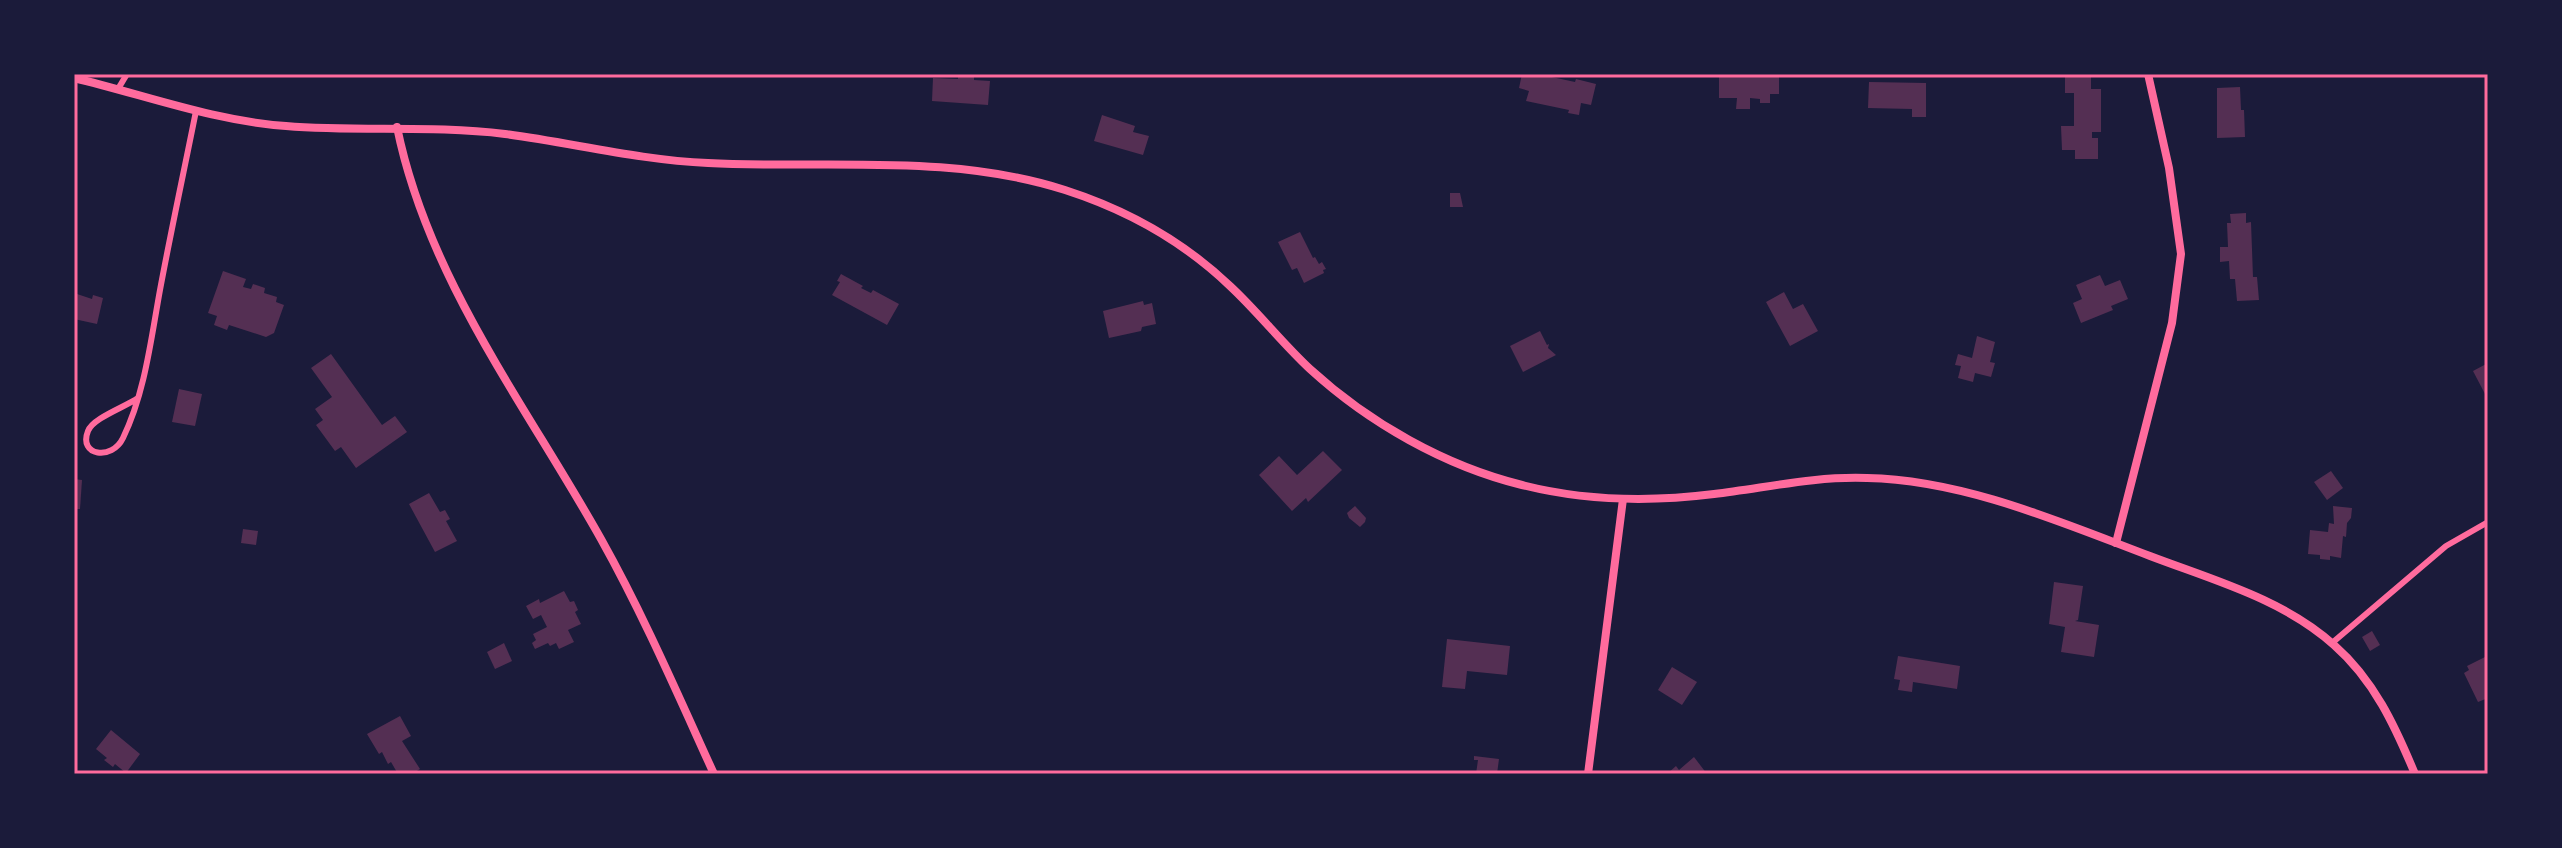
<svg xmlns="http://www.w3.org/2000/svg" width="2562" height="848" font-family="Barlow,sans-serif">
<rect width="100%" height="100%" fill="#1b1b3a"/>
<g fill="#542f53">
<path d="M958 74H974V80L990 81 988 105 932 101 933 78 958 79Z"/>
<path d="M1522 74H1538L1575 82 1576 79 1596 84 1591 105 1581 103 1579 115 1568 113 1569 110 1526 101 1529 91 1519 88Z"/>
<path d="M1719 74H1779V94H1770V103H1760V99L1750 98V109H1736L1737 98H1719Z"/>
<path d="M2065 74H2091V89H2101V132H2092V138H2098V159H2075V150H2062L2061 126H2074V93H2065Z"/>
<path d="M1869 82 1926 83V117H1912V109L1868 108Z"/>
<path d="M2240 87 2241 110H2244L2245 137 2217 138V88Z"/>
<path d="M1102 115 1135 126 1133 132 1149 136 1143 155 1094 141Z"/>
<path d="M1450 193H1460L1463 207H1450Z"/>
<path d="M2246 213V223L2251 222 2253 277H2257L2259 300 2237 301 2235 279H2230L2229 261 2220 262V247H2228L2227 223H2231L2230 214Z"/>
<path d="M1300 232 1313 258 1315 257 1319 264 1322 262 1326 269 1323 270 1324 273 1304 283 1297 268 1292 270 1278 242Z"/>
<path d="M223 271 246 279 243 287 251 289 253 284 265 288 264 293 277 297 276 302 284 305 274 333 266 337 229 325 227 330 214 325 217 316 208 313Z"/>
<path d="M841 274 863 286 861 288 871 293 873 290 899 304 887 325 832 295 840 282 837 281Z"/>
<path d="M2100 275 2105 286 2120 280 2128 299 2111 306 2113 310 2081 323 2073 303 2082 299 2076 285Z"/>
<path d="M1784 292 1793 309 1803 304 1818 331 1790 346 1766 302Z"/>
<path d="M74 293 92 299 93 295 103 298 97 324 74 319Z"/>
<path d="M1143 301 1144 305 1152 303 1156 324 1142 327 1141 331 1109 338 1103 311Z"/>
<path d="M1540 331 1547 345 1549 344 1548 348 1556 355 1523 372 1510 346Z"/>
<path d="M1977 336 1995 342 1990 362 1995 363 1991 377 1975 373 1973 382 1958 378 1961 366 1955 365 1958 354 1972 358Z"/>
<path d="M331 354 382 425 395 416 407 432 356 468 341 447 335 451 316 425 323 420 315 409 332 397 311 368Z"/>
<path d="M2488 363V393L2485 394 2473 371Z"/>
<path d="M179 389 202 394 195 426 172 422Z"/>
<path d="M1323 451 1342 470 1308 502 1306 498 1292 511 1259 475 1279 456 1297 475Z"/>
<path d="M2331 471 2343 488 2327 500 2314 482Z"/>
<path d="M74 479 82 480 80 509H74Z"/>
<path d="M429 493 440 512 445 510 450 519 446 521 457 541 435 552 409 504Z"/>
<path d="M1355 506 1366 518 1365 522 1360 527 1349 518 1347 513Z"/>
<path d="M2333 506 2352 508 2351 518 2347 523 2346 537 2343 536 2341 558 2330 556V560L2320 559V555L2308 554 2310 530 2328 532 2329 523 2334 524Z"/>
<path d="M243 529 258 531 256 545 241 543Z"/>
<path d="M2054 582 2083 586 2078 620 2075 621 2099 625 2094 657 2061 652 2065 627 2049 624Z"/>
<path d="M564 591 570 602 574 601 578 610 575 612 581 624 568 630 574 642 559 649 556 643 550 646 548 643 535 649 532 643 536 640 533 634 547 627 541 615 533 619 526 606 539 599 540 603Z"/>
<path d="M2372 631 2380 645 2370 651 2362 637Z"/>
<path d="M1447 639 1510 646 1507 675 1467 671 1465 689 1442 687Z"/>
<path d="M504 643 512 661 495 669 487 652Z"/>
<path d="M1898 656 1960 666 1957 689 1913 682 1912 692 1898 690 1900 680 1894 679Z"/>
<path d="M2485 657 2488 664V698L2478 702 2464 673 2469 670 2467 666Z"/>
<path d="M1672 667 1697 682 1682 705 1658 690Z"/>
<path d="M400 716 411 736 402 741 420 769 412 774H398L391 762 388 764 382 752 379 754 367 734Z"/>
<path d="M111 730 140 754 126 773 115 764 113 767 104 760 107 758 96 749Z"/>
<path d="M1474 756 1499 759 1497 774H1476L1478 760H1474Z"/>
<path d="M1694 757 1707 774H1667L1676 766 1679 770Z"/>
</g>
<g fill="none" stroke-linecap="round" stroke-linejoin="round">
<g stroke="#ff6b9d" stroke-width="6">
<path d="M118 89 127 74"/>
<path d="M138 398C125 407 93 418 88 431 78 456 112 461 123 438 145 393 151 339 160 290 171 231 184 171 196 111"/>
<path d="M2332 643 2446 546 2488 522"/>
</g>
<g stroke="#ff6b9d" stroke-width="8">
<path d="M74 78C145 95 214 121 286 126 359 132 432 125 505 134 573 143 639 160 708 163 826 169 950 153 1065 190 1127 210 1183 241 1230 286 1258 312 1282 343 1310 369 1369 423 1445 466 1522 485 1585 501 1650 502 1714 494 1765 488 1815 476 1867 478 1964 480 2060 522 2150 556 2213 580 2283 599 2334 645 2374 680 2395 726 2415 774"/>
<path d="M397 127C428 280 526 405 601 539 643 614 678 695 714 774"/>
<path d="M2116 543 2172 323 2181 254 2169 168 2148 74"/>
<path d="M1588 774 1623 499"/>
</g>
</g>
<rect width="2562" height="848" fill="none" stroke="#1b1b3a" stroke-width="152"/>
<rect x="76" y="76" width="2410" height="696" fill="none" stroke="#ff6b9d" stroke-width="3"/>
</svg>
